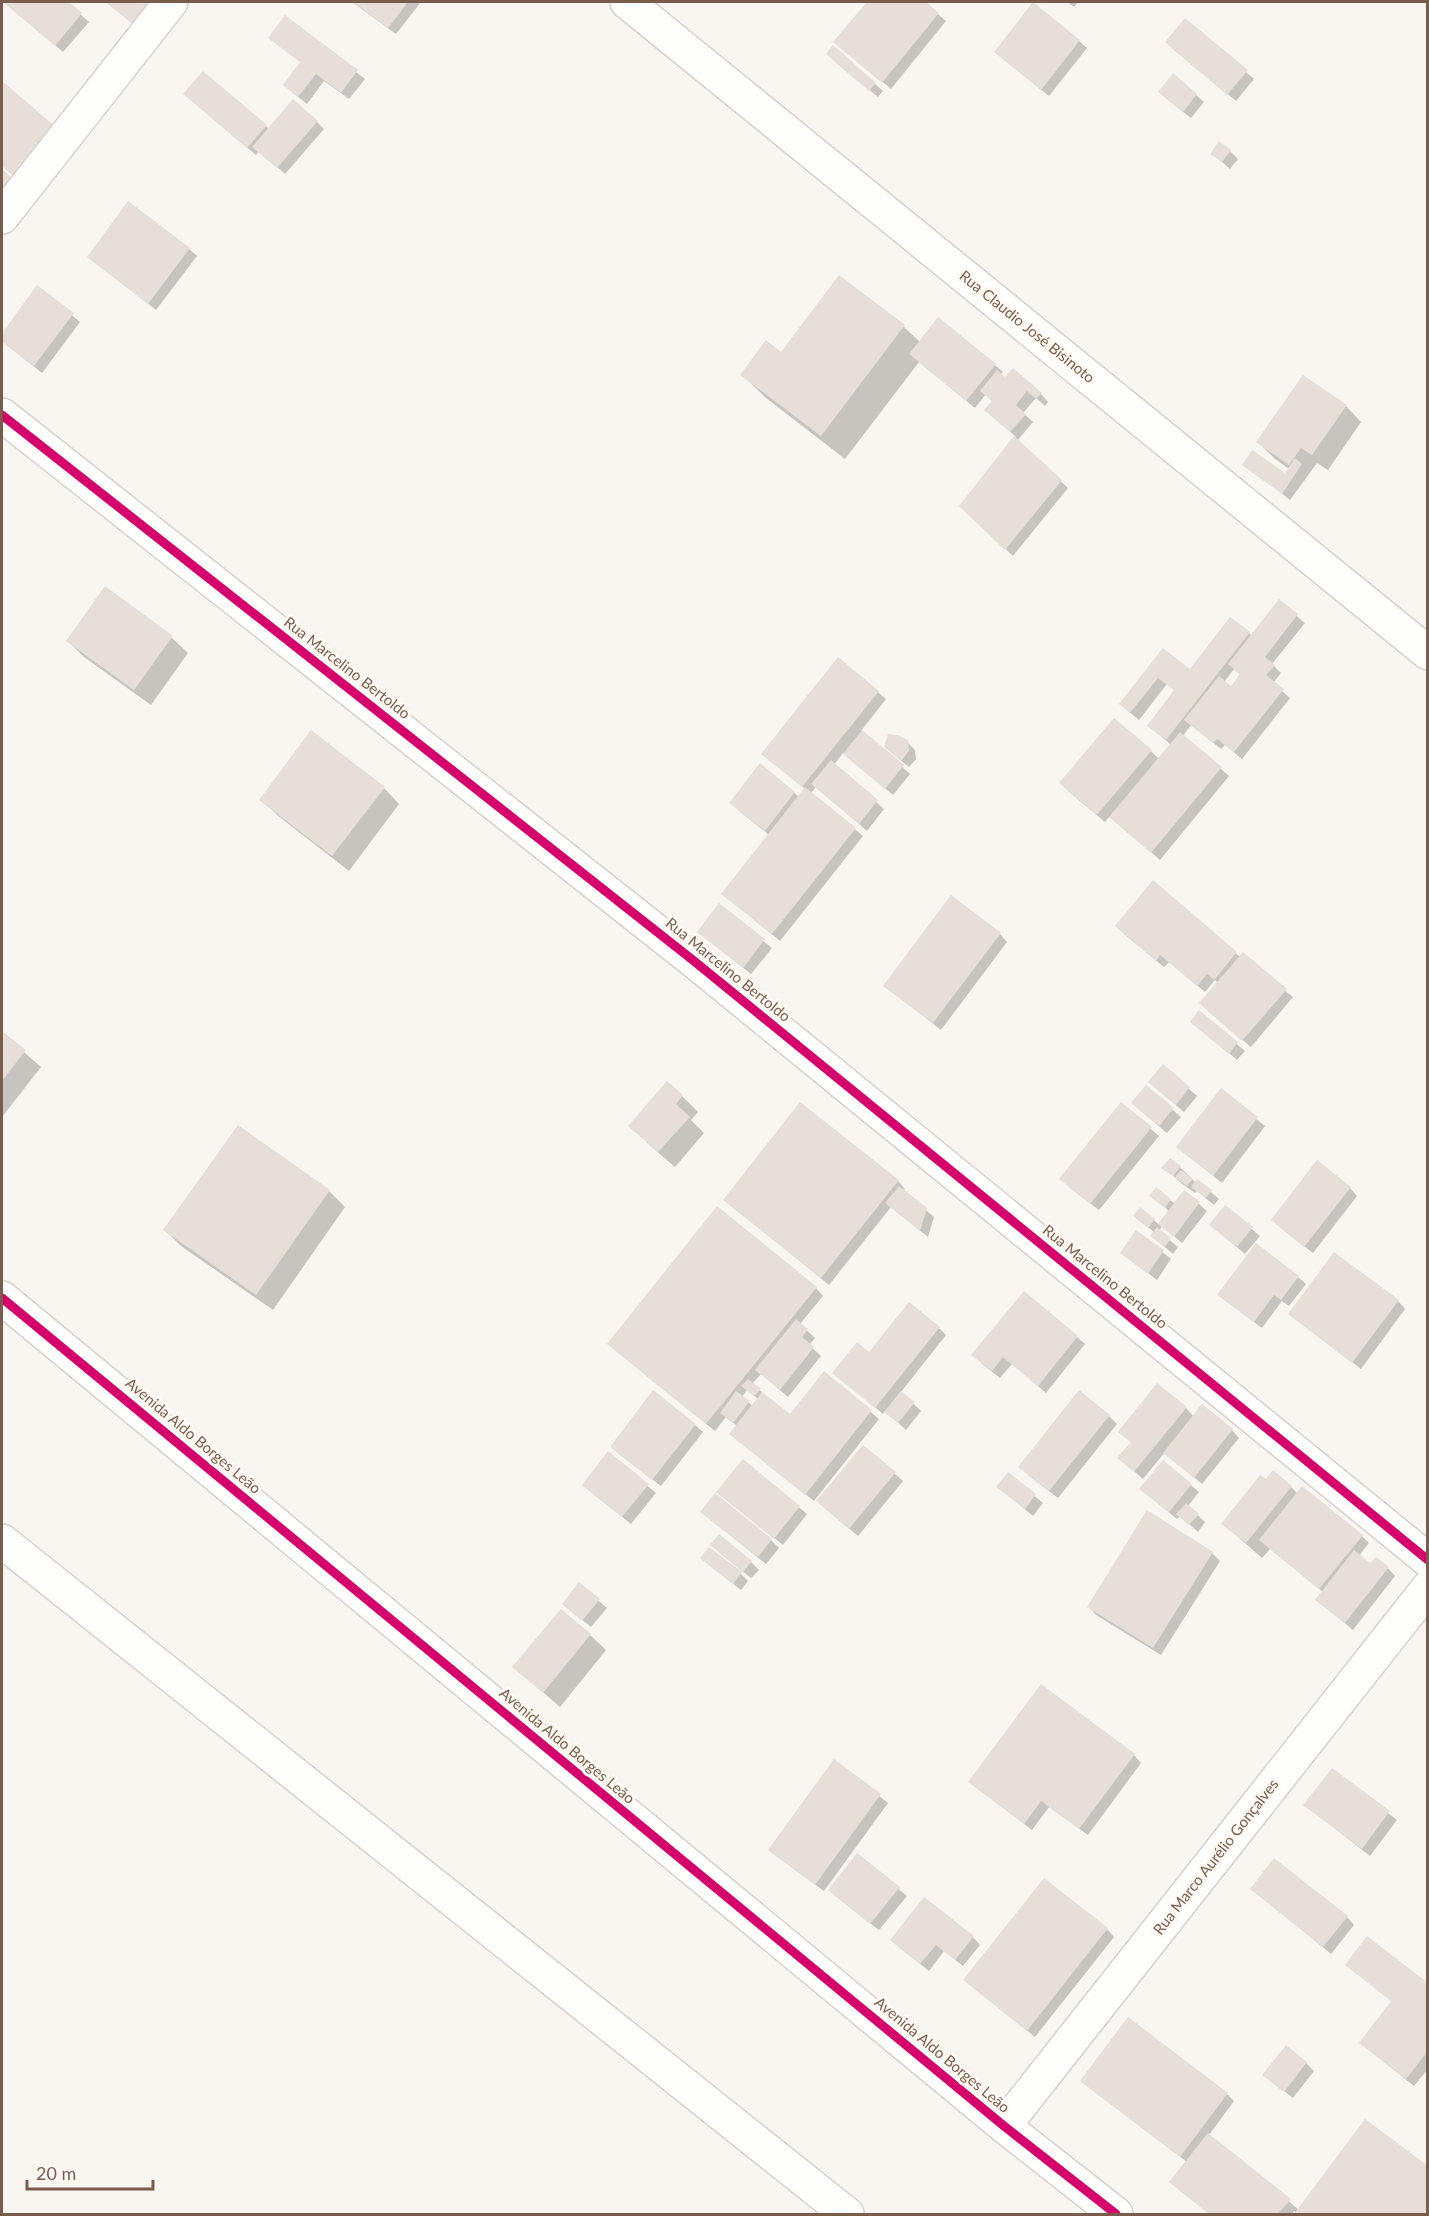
<svg xmlns="http://www.w3.org/2000/svg" width="1429" height="2216" font-family="Lato,sans-serif">
<rect width="100%" height="100%" fill="#f9f5f0"/>
<g fill="#0003" fill-rule="evenodd">
<path d="M6 2H66L89 22 63 52Z"/>
<path d="M106 2H168L143 32Z"/>
<path d="M352 2H421L396 34Z"/>
<path d="M869 2H923L946 21 891 89 835 42Z"/>
<path d="M1067 2H1078L1074 7Z"/>
<path d="M286 17 365 79 349 99 324 81 307 104 293 93 302 63 278 45Z"/>
<path d="M1186 20 1254 79 1236 101 1174 50Z"/>
<path d="M1079 41 1087 48 1049 96 1003 59Z"/>
<path d="M835 62 875 84 883 91 878 97Z"/>
<path d="M2 83 57 130 25 185 2 165Z"/>
<path d="M1196 95 1204 102 1191 118 1168 100Z"/>
<path d="M193 102 266 126 269 129 317 122 324 129 285 174 259 151 256 155Z"/>
<path d="M1230 151 1238 159 1230 169 1212 153Z"/>
<path d="M189 249 197 256 156 310 89 257Z"/>
<path d="M840 277 904 327 920 342 995 365 1003 372 1000 375 1041 394 1048 402 1045 406 1036 398 1023 413 1033 422 1017 441 1068 488 1013 556 961 506 1016 437 994 417 993 402 986 394 975 408 919 362 845 459 766 398 742 375 781 355Z"/>
<path d="M38 287 80 322 42 373 2 341V336Z"/>
<path d="M1346 406 1361 422 1328 470 1317 463 1290 500 1244 464 1285 475 1289 469 1274 458 1258 442Z"/>
<path d="M106 588 172 638 188 653 151 705 84 657 68 641Z"/>
<path d="M1279 601 1305 623 1272 664 1281 673 1273 683 1290 698 1242 759 1225 745 1221 749 1191 725 1183 736 1229 776 1160 860 1110 816 1105 822 1068 791 1151 751 1159 759 1171 745 1149 726 1176 691 1167 684 1139 720 1129 712 1163 650 1190 671 1249 633 1252 636ZM1234 669 1241 675 1231 688 1224 682Z"/>
<path d="M838 659 886 699 861 731 910 774 893 795 843 753 834 765 884 809 867 831 816 787 811 793 863 836 780 941 731 901 769 835 738 810 761 765 799 797 805 789 763 754Z"/>
<path d="M907 742 915 750 916 759 909 767 894 755Z"/>
<path d="M384 788 399 804 349 871 277 815 261 799Z"/>
<path d="M1153 882 1240 957 1293 997 1251 1047 1208 1011 1218 983 1215 980 1205 992 1169 962 1164 967 1124 934Z"/>
<path d="M720 906 772 948 751 974 699 932Z"/>
<path d="M1000 934 1007 942 941 1030 885 986Z"/>
<path d="M1199 1012 1245 1051 1237 1060 1200 1029Z"/>
<path d="M2 1033 41 1067 2 1117Z"/>
<path d="M1163 1066 1197 1096 1184 1112 1158 1090Z"/>
<path d="M1146 1087 1181 1117 1167 1133 1141 1111Z"/>
<path d="M1221 1090 1265 1126 1222 1183 1186 1154Z"/>
<path d="M682 1096 698 1112 691 1120 704 1133 675 1167 646 1142Z"/>
<path d="M1121 1104 1159 1136 1099 1210 1069 1187Z"/>
<path d="M1163 1167H1180L1196 1183 1198 1181 1219 1199 1214 1205 1197 1191 1195 1193 1181 1183Z"/>
<path d="M898 1181 905 1189 903 1191 934 1217 928 1237 891 1207 829 1285 725 1200Z"/>
<path d="M1350 1188 1357 1196 1313 1253 1280 1227Z"/>
<path d="M1156 1189 1175 1204 1185 1192 1207 1211 1182 1243 1162 1226 1159 1231 1178 1247 1173 1254 1152 1236 1154 1232 1143 1223 1154 1220 1159 1225 1169 1211 1151 1196Z"/>
<path d="M329 1191 345 1207 273 1310 181 1246 165 1230Z"/>
<path d="M1225 1207 1260 1236 1245 1254 1219 1232Z"/>
<path d="M1137 1232 1171 1259 1157 1280 1122 1253Z"/>
<path d="M1298 1277 1306 1284 1289 1306 1282 1301 1262 1328 1227 1302Z"/>
<path d="M816 1288 823 1296 800 1324 815 1338 809 1345 821 1356 788 1397 761 1374 752 1384 790 1416 824 1373 879 1419 814 1501 739 1441 737 1426 726 1417 715 1431 616 1351ZM747 1390 758 1399 753 1406 742 1397Z"/>
<path d="M1398 1301 1405 1309 1361 1369 1290 1314Z"/>
<path d="M939 1328 946 1335 901 1392 921 1411 906 1430 885 1411 883 1414 834 1373 869 1354Z"/>
<path d="M1077 1337 1085 1344 1046 1393 1012 1364 1000 1378 981 1363Z"/>
<path d="M1186 1408 1194 1417 1232 1430 1239 1438 1202 1484 1165 1452 1143 1479 1127 1465 1132 1443 1120 1432Z"/>
<path d="M1109 1416 1117 1424 1058 1498 1028 1475Z"/>
<path d="M695 1425 703 1432 661 1486 619 1454Z"/>
<path d="M864 1447 903 1481 858 1536 826 1509Z"/>
<path d="M608 1453 656 1493 631 1524 591 1492Z"/>
<path d="M743 1461 807 1514 783 1545 718 1492Z"/>
<path d="M1008 1474 1043 1503 1033 1516 998 1487Z"/>
<path d="M1267 1481 1291 1487 1298 1494 1362 1536 1369 1543 1359 1556 1371 1565 1388 1568 1395 1576 1353 1630 1325 1607 1323 1592 1270 1549 1262 1558 1223 1524Z"/>
<path d="M1191 1485 1199 1492 1188 1506 1205 1522 1198 1532 1180 1516 1177 1519 1141 1489Z"/>
<path d="M1147 1512 1212 1553 1220 1561 1161 1655 1096 1615 1089 1607Z"/>
<path d="M710 1519 771 1540 779 1548 766 1564Z"/>
<path d="M720 1553 751 1562 759 1570 751 1578Z"/>
<path d="M709 1565 741 1574 748 1581 741 1590Z"/>
<path d="M579 1584 607 1608 591 1627 571 1611Z"/>
<path d="M590 1635 606 1650 560 1707 514 1667Z"/>
<path d="M1134 1755 1141 1763 1088 1835 1049 1807 1032 1830 970 1782Z"/>
<path d="M834 1761 888 1803 824 1891 778 1857Z"/>
<path d="M1332 1770 1397 1820 1370 1856 1305 1805Z"/>
<path d="M858 1855 907 1896 879 1930 838 1898Z"/>
<path d="M1252 1889 1347 1917 1354 1925 1331 1954Z"/>
<path d="M1107 1929 1114 1937 1035 2037 973 1987Z"/>
<path d="M973 1937 980 1945 963 1966 944 1951 929 1971 900 1948Z"/>
<path d="M1428 1985V2069L1414 2086 1369 2050 1392 2002Z"/>
<path d="M1306 2063 1314 2071 1293 2098 1272 2082Z"/>
<path d="M1090 2088 1227 2094 1234 2101 1209 2135 1299 2210 1428 2168V2214H1296L1297 2213 1294 2211 1292 2214H1210L1179 2190 1187 2162Z"/>
</g>
<g fill="#e6ded7">
<path d="M3 2H69L82 13 55 46Z"/>
<path d="M106 2H154L134 25Z"/>
<path d="M353 2H408L388 28Z"/>
<path d="M867 2H926L939 13 882 83 833 42Z"/>
<path d="M1033 2 1080 40 1041 90 994 52Z"/>
<path d="M285 15 358 70 341 93 316 74 298 97 283 85 300 62 268 38Z"/>
<path d="M1185 18 1248 70 1227 95 1165 42Z"/>
<path d="M833 45 876 83 869 91 826 54Z"/>
<path d="M203 71 267 125 247 148 183 94Z"/>
<path d="M1173 73 1197 94 1183 112 1158 92Z"/>
<path d="M2 81 58 129 17 179 2 166Z"/>
<path d="M293 99 318 121 277 168 252 147Z"/>
<path d="M1219 141 1231 150 1222 162 1210 154Z"/>
<path d="M2 169 20 185 2 208Z"/>
<path d="M128 201 190 248 148 304 87 257Z"/>
<path d="M839 275 905 325 821 436 740 375 766 340 781 352Z"/>
<path d="M37 285 74 313 34 366 2 342V333Z"/>
<path d="M938 317 996 364 966 401 909 354Z"/>
<path d="M1013 368 1042 393 1036 399 1027 391 1016 405 1026 414 1010 432 984 410 992 401 980 391 997 370 1005 377Z"/>
<path d="M1303 375 1347 405 1312 455 1301 448 1289 465 1256 442Z"/>
<path d="M1014 436 1062 480 1005 550 959 506Z"/>
<path d="M1252 450 1285 473 1295 458 1302 464 1282 494 1242 465Z"/>
<path d="M105 586 173 636 134 690 66 641Z"/>
<path d="M1279 599 1298 614 1265 657 1275 665 1266 675 1284 689 1234 752 1217 739 1213 743 1184 720 1219 676 1231 686 1240 674 1228 664Z"/>
<path d="M1230 617 1250 632 1166 740 1147 726 1174 690 1158 678 1130 713 1119 704 1163 648 1190 669Z"/>
<path d="M838 657 879 691 802 787 761 754Z"/>
<path d="M1114 718 1152 750 1097 815 1059 783Z"/>
<path d="M311 730 385 787 332 856 259 800Z"/>
<path d="M862 730 904 765 885 789 843 754Z"/>
<path d="M1180 732 1222 767 1151 853 1109 817Z"/>
<path d="M888 734 898 735 908 740 909 751 901 761 884 747Z"/>
<path d="M831 760 878 800 859 824 811 784Z"/>
<path d="M760 763 795 792 765 831 729 803Z"/>
<path d="M805 787 856 828 772 934 721 894Z"/>
<path d="M1153 880 1237 952 1214 980 1207 974 1197 986 1160 955 1156 961 1115 926Z"/>
<path d="M951 895 1001 933 933 1023 883 986Z"/>
<path d="M719 903 765 939 743 968 697 932Z"/>
<path d="M1243 952 1287 989 1242 1041 1199 1003Z"/>
<path d="M1199 1010 1238 1042 1229 1054 1190 1022Z"/>
<path d="M2 1031 26 1050 2 1081Z"/>
<path d="M1163 1064 1190 1087 1176 1105 1148 1082Z"/>
<path d="M667 1081 683 1095 676 1104 690 1117 658 1152 628 1126Z"/>
<path d="M1146 1085 1174 1108 1159 1126 1131 1103Z"/>
<path d="M1221 1088 1258 1117 1213 1176 1176 1147Z"/>
<path d="M800 1102 899 1180 821 1278 723 1200Z"/>
<path d="M1121 1102 1152 1127 1090 1204 1059 1179Z"/>
<path d="M238 1125 330 1190 256 1295 163 1230Z"/>
<path d="M1170 1158 1181 1166 1173 1176 1161 1168Z"/>
<path d="M1317 1160 1351 1187 1304 1247 1271 1220Z"/>
<path d="M1181 1170 1193 1179 1187 1186 1175 1177Z"/>
<path d="M1197 1179 1212 1190 1206 1198 1191 1187Z"/>
<path d="M899 1186 927 1208 920 1231 885 1203Z"/>
<path d="M1156 1187 1171 1199 1165 1208 1149 1196Z"/>
<path d="M1184 1190 1200 1202 1174 1237 1158 1224Z"/>
<path d="M1225 1205 1253 1227 1237 1247 1209 1225Z"/>
<path d="M717 1206 817 1287 706 1424 607 1344Z"/>
<path d="M1140 1207 1155 1219 1148 1228 1133 1216Z"/>
<path d="M1157 1227 1171 1238 1165 1247 1150 1236Z"/>
<path d="M1136 1230 1164 1250 1148 1274 1120 1253Z"/>
<path d="M1256 1243 1299 1276 1281 1300 1274 1295 1254 1322 1217 1295Z"/>
<path d="M1334 1252 1399 1300 1352 1363 1288 1314Z"/>
<path d="M1024 1291 1078 1336 1038 1386 1003 1357 992 1371 971 1355Z"/>
<path d="M909 1302 940 1327 875 1408 832 1373 857 1342 869 1352Z"/>
<path d="M796 1319 808 1329 802 1337 814 1347 780 1390 755 1370Z"/>
<path d="M824 1371 872 1410 805 1495 729 1434 762 1392 790 1414Z"/>
<path d="M748 1379 761 1389 754 1396 741 1386Z"/>
<path d="M1157 1383 1187 1407 1134 1472 1117 1458 1131 1442 1118 1432Z"/>
<path d="M653 1390 696 1424 652 1480 610 1447Z"/>
<path d="M1079 1390 1110 1415 1049 1491 1018 1467Z"/>
<path d="M736 1391 750 1401 733 1423 720 1413Z"/>
<path d="M901 1391 915 1402 898 1423 884 1412Z"/>
<path d="M1202 1404 1233 1429 1194 1478 1163 1453Z"/>
<path d="M863 1445 896 1472 849 1529 816 1501Z"/>
<path d="M608 1451 649 1484 622 1517 582 1485Z"/>
<path d="M743 1459 800 1506 774 1539 716 1492Z"/>
<path d="M1163 1460 1192 1484 1169 1512 1139 1489Z"/>
<path d="M1273 1470 1292 1486 1246 1543 1221 1524 1260 1475 1266 1479Z"/>
<path d="M1008 1472 1036 1494 1025 1509 996 1487Z"/>
<path d="M1302 1486 1363 1535 1319 1589 1259 1540Z"/>
<path d="M715 1493 772 1539 758 1557 700 1512Z"/>
<path d="M1186 1503 1199 1514 1189 1525 1176 1514Z"/>
<path d="M1147 1510 1213 1552 1153 1648 1087 1607Z"/>
<path d="M719 1534 752 1561 743 1572 710 1545Z"/>
<path d="M709 1547 742 1572 733 1584 700 1558Z"/>
<path d="M1354 1550 1370 1563 1376 1557 1389 1567 1345 1623 1315 1600Z"/>
<path d="M579 1582 600 1599 582 1621 562 1604Z"/>
<path d="M561 1609 591 1634 543 1693 512 1667Z"/>
<path d="M1041 1684 1135 1754 1079 1829 1041 1801 1024 1824 968 1782Z"/>
<path d="M834 1759 881 1794 815 1885 768 1850Z"/>
<path d="M1332 1768 1390 1811 1362 1849 1303 1805Z"/>
<path d="M857 1853 900 1887 870 1924 828 1890Z"/>
<path d="M1274 1858 1348 1916 1323 1947 1250 1889Z"/>
<path d="M1044 1878 1108 1928 1027 2031 963 1980Z"/>
<path d="M924 1897 974 1936 955 1960 936 1945 920 1964 890 1940Z"/>
<path d="M1367 1936 1428 1983V2051L1406 2079 1359 2043 1391 2001 1345 1965Z"/>
<path d="M1128 2017 1228 2093 1180 2157 1080 2081Z"/>
<path d="M1286 2045 1307 2062 1284 2092 1262 2075Z"/>
<path d="M1365 2119 1428 2166V2214H1294Z"/>
<path d="M1208 2133 1291 2199 1278 2214H1209L1169 2182Z"/>
</g>
<g fill="none" stroke-linecap="round" stroke-linejoin="round">
<g stroke="#d7d1cb" stroke-width="36">
<g id="minor">
<path d="M627 2 1428 653"/>
<path d="M2 217 171 2"/>
<path d="M2 415 694 961 1428 1560"/>
<path d="M2 1298 1004 2126 1116 2214"/>
<path d="M2 1541 847 2214"/>
<path d="M1004 2126 1428 1588"/>
</g>
</g>
<use href="#minor" stroke="#fefefd" stroke-width="33"/>
<g stroke="#fffaf3" stroke-width="13">
<g id="cycleway">
<path d="M2 415 694 961 1428 1560"/>
<path d="M2 1298 1004 2126 1116 2214"/>
</g>
</g>
<use href="#cycleway" stroke="#d6006c" stroke-width="9"/>
</g>
<g text-anchor="middle" stroke-width="6" stroke-linejoin="round" paint-order="stroke">
<g font-size="15" fill="#7a5c4d" stroke="#fffaf3">
<text transform="translate(1027 327) rotate(39)" y="5">Rua Claudio José Bisinoto</text>
<text transform="translate(347 668) rotate(38)" y="5">Rua Marcelino Bertoldo</text>
<text transform="translate(728 970) rotate(39)" y="5">Rua Marcelino Bertoldo</text>
<text transform="translate(1105 1277) rotate(39)" y="5">Rua Marcelino Bertoldo</text>
<text transform="translate(193 1436) rotate(40)" y="5">Avenida Aldo Borges Leão</text>
<text transform="translate(567 1746) rotate(40)" y="5">Avenida Aldo Borges Leão</text>
<text transform="translate(1216 1857) rotate(-52)" y="5">Rua Marco Aurélio Gonçalves</text>
<text transform="translate(942 2055) rotate(40)" y="5">Avenida Aldo Borges Leão</text>
</g>
</g>
<rect width="1429" height="2216" fill="none" stroke="#7a5c4d" stroke-width="6"/>
<path d="M27 2180v9h126v-9" fill="none" stroke="#7a5c4d" stroke-width="3"/>
<text x="36" y="2180" font-size="18" fill="#7a5c4d" stroke="#fffaf3" stroke-width="4.5" paint-order="stroke">20 m</text>
</svg>
